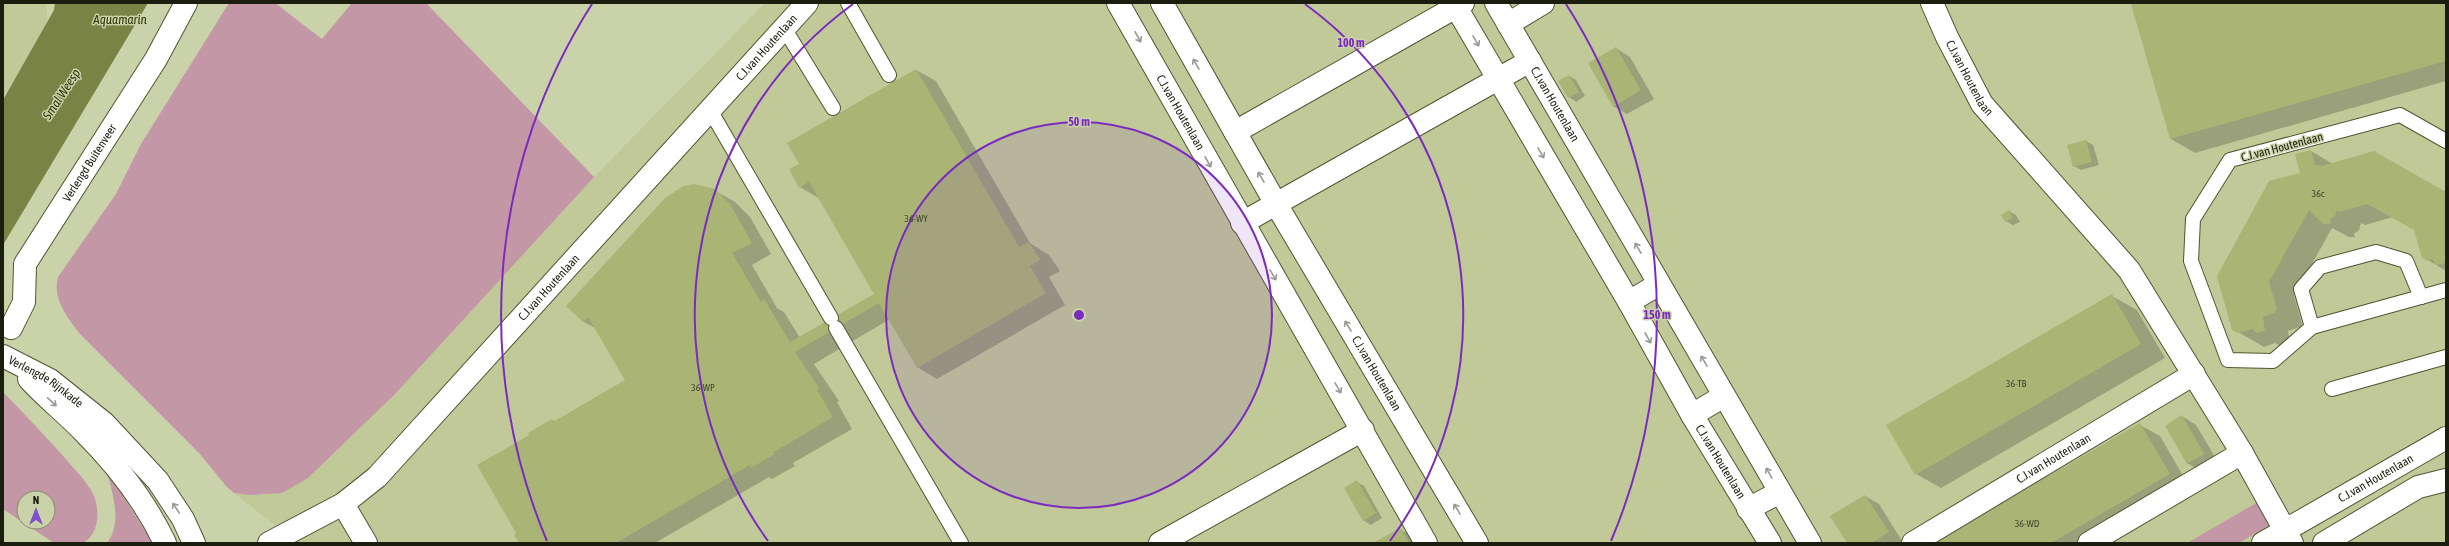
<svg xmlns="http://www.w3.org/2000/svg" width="2449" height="546" font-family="'Asap Condensed',sans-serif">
<rect width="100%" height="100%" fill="#cad2a9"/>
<g fill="#c1c999">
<path d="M3 3H47V24L3 99Z"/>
<path d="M765 3H2446V543H298L234 493 264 495 396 393 581 190Z"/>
</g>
<g fill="#c497a7" fill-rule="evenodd">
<path d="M229 3H275L322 39 352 3H426L594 177 396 393 308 478 282 493 249 495 234 493 227 487 199 453 79 333C67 317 52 298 58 277L116 194 141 144Z"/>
<path d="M3 392C24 413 44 435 64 457 74 469 88 482 94 496 100 512 99 534 83 543H54L3 509ZM24 498H48V522H24Z"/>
<path d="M107 471 151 540 152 543H107C123 522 112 494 107 471Z"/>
<path d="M2258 502 2269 525 2239 543H2187Z"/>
</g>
<path fill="#7a8346" d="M55 3H148L3 245V100L54 10Z"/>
<g fill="#0003">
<path d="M2136 3H2446V81L2195 153 2171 139 2132 4Z"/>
<path d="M1616 48 1630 57 1654 99 1627 114 1613 106Z"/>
<path d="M916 70 936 81 1030 243 1049 255 1060 271 1049 277 1065 305 937 379 917 367 890 319 814 364 839 401 837 402 852 429 793 463 795 466 772 479 769 477 655 543H520L517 533 531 436 552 420 555 422 626 381 597 329 584 322 567 306 714 190 735 202 750 217 771 254 752 265 777 308 784 312 800 338 875 294 820 199 800 187V164Z"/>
<path d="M1569 76 1576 80 1585 96 1576 102 1569 97 1560 81Z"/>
<path d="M2086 141 2093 145 2099 165 2081 170 2074 166Z"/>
<path d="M2311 151 2333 164 2446 193V271L2423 257 2415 230 2393 217 2365 225 2361 223 2359 230 2354 234 2355 237H2349L2332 228 2294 296 2302 324 2300 327 2288 331 2290 345 2282 347 2275 343 2264 347 2233 329Z"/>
<path d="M2009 211 2016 215 2020 222 2013 225 2006 221Z"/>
<path d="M2112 296 2137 310 2165 358 1941 488 1916 474Z"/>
<path d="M2182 416 2196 425 2218 462 2202 472 2187 463Z"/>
<path d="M2140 425 2160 436 2189 486 2090 543H1935Z"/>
<path d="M1357 482 1364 486 1382 518 1371 525 1363 520Z"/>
<path d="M1865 496 1879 504 1902 541 1899 543H1849Z"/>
<path d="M1400 529 1422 543H1375Z"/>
</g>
<g fill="#a9b475">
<path d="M2446 3V61L2170 139 2131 4Z"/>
<path d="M1616 47 1641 90 1613 107 1588 63Z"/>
<path d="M916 69 1019 247 1029 242 1040 260 1030 266 1046 293 917 368 879 303 795 352 820 389 817 390 833 417 774 452 775 454 751 468 750 465 616 543H519L514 534 516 533 477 465 529 435 528 433 552 419 553 422 625 380 588 317 583 322 566 306 666 197 684 186 694 184 715 189 730 204 752 243 732 253 761 302 764 299 790 342 874 294 809 182 799 188 789 169 799 164 787 143Z"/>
<path d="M1569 75 1579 92 1568 98 1558 81Z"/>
<path d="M2086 140 2092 162 2073 167 2067 145Z"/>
<path d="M2311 150 2315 165 2322 166 2374 151 2446 192V263L2436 265 2432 259 2428 261 2422 258 2414 230 2367 204 2340 212 2337 210 2335 216 2330 219 2331 224H2323L2309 210 2269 282 2277 309 2275 313 2263 317 2265 331 2256 333 2253 329 2238 333 2232 330 2217 276 2269 181 2300 173 2295 154Z"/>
<path d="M2009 210 2013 218 2005 222 2001 215Z"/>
<path d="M2112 294 2141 344 1915 475 1886 425Z"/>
<path d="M2182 415 2204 454 2187 464 2165 426Z"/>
<path d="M2140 423 2170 474 2051 543H1933Z"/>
<path d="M1357 480 1376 513 1363 521 1344 488Z"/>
<path d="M1865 495 1889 532 1872 543H1847L1830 516Z"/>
<path d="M1400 528 1409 543H1373Z"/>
</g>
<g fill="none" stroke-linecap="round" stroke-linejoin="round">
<g stroke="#505632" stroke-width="16">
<g id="lane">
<path d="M848 3 889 75"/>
<path d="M784 28 833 108"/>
<path d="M710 110 831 318"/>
<path d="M2446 141 2400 115 2230 160 2193 219 2191 261 2228 360 2273 361 2312 327 2446 290"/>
<path d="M2312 327 2301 289 2320 267 2376 252 2406 261 2421 297"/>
<path d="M836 328 961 543"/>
<path d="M2332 389 2446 357"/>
</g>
</g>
<g stroke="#505632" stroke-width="24">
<g id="street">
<path id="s1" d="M1118 3 1426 543"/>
<path id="s2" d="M1162 3 1276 204 1477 543"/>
<path id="s3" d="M1496 3 1810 543"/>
<path id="s4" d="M1932 3 1947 37 1982 104 2129 270 2242 453 2292 543"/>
<path id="s5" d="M1456 7 1629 302 1692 415 1770 543"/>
<path d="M1508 24 1543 3"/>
<path d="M1235 132 1463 3"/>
<path d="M1242 223 1530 61"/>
<path d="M1629 302 1659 284"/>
<path id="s6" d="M11 328 24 302 25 264 156 59 186 3"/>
<path d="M1692 415 1724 396"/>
<path d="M343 504 366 543"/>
<path d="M1748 509 1780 492"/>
<path id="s7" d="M269 543 343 504 377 477 807 3"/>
<path d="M1160 543 1363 430"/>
<path id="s8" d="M1913 543 2194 374"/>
<path d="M2089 543 2242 453"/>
<path id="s9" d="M2263 543 2446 438"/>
<path d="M2324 543 2418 487 2446 480"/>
</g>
</g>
<g stroke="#505632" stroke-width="24">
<g id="secondary">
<path id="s10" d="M3 356 50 380 104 423 158 481 183 519 194 543"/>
<path d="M29 379C46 398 67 414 84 432 117 465 145 501 165 543"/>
</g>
</g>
<use href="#lane" stroke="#fff" stroke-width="14"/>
<use href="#street" stroke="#fff" stroke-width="22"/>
<use href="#secondary" stroke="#fff" stroke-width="22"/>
</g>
<defs><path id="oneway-shaft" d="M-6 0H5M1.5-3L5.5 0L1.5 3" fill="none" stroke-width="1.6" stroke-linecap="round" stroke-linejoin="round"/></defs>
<g stroke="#989993">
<use href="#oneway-shaft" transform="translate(1138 37) rotate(61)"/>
<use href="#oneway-shaft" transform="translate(1476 41) rotate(60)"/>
<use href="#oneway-shaft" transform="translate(1196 64) rotate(-120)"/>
<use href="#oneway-shaft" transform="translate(1541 153) rotate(60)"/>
<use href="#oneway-shaft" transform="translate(1208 162) rotate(61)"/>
<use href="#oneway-shaft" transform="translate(1261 177) rotate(-120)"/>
<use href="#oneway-shaft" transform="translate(1638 248) rotate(-120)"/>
<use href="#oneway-shaft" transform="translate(1273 275) rotate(60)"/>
<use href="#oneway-shaft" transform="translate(1348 326) rotate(-121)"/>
<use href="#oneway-shaft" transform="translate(1648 338) rotate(61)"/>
<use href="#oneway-shaft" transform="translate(1704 361) rotate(-120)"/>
<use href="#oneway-shaft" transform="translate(1338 388) rotate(60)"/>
<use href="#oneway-shaft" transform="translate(52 402) rotate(43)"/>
<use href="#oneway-shaft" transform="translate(1769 473) rotate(-120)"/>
<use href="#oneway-shaft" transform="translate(176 508) rotate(-123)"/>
<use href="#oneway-shaft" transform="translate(1457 509) rotate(-121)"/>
</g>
<circle cx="1079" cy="315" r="193" fill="#7b2cbf" fill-opacity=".12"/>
<g fill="none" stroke="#7b2cbf" stroke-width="2">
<circle cx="1079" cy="315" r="193"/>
<path d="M768 541A385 385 0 0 1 853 4M1305 4A385 385 0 0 1 1390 541"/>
<path d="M547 541A578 578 0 0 1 592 4M1566 4A578 578 0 0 1 1611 541"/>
</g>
<g text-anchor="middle" stroke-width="3" stroke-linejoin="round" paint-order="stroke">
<g font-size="10" fill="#3e4328">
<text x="2318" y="197">36c</text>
<text x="916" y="222">36-WY</text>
<text x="2016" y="387">36-TB</text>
<text x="703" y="391">36-WP</text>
<text x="2027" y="527">36-WD</text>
</g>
<g font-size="12" fill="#1b1d0e" stroke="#cad2a9">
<text dy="4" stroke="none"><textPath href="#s7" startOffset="707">C.J.van Houtenlaan</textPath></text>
<text dy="4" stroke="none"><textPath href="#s4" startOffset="84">C.J.van Houtenlaan</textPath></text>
<text dy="4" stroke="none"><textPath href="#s3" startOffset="117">C.J.van Houtenlaan</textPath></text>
<text dy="4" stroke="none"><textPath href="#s1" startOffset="126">C.J.van Houtenlaan</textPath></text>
<text transform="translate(2282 147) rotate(-15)" y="4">C.J.van Houtenlaan</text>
<text dy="4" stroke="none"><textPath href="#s6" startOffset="187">Verlengd Buitenveer</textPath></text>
<text dy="4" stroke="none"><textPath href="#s7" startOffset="383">C.J.van Houtenlaan</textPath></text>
<text dy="4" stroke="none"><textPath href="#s2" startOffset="428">C.J.van Houtenlaan</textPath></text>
<text dy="4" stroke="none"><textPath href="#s10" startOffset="50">Verlengde Rijnkade</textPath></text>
<text dy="4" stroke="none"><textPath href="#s8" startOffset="164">C.J.van Houtenlaan</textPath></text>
<text dy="4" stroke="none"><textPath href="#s5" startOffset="526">C.J.van Houtenlaan</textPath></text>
<text dy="4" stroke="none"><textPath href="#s9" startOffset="130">C.J.van Houtenlaan</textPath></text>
</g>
<g font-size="13" font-style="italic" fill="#303604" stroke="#cad2a9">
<text x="120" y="24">Aquamarin</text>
<text transform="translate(61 94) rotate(-57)" y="5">Smal Weesp</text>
</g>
</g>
<circle cx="1079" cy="315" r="6" fill="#7b2cbf" stroke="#cad2a9" stroke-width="2"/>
<g font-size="12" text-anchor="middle" font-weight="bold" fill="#7b2cbf" stroke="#cad2a9" stroke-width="3" stroke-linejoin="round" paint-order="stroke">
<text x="1351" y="47">100 m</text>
<text x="1079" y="126">50 m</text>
<text x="1657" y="319">150 m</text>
</g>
<rect width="2449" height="546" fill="none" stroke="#1b1d0e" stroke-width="8"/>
<g transform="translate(36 510)"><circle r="19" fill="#cad2a9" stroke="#848a6b"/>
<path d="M0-3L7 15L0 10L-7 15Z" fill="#7c51ca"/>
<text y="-6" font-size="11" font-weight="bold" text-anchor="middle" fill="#1b1d0e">N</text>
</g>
</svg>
